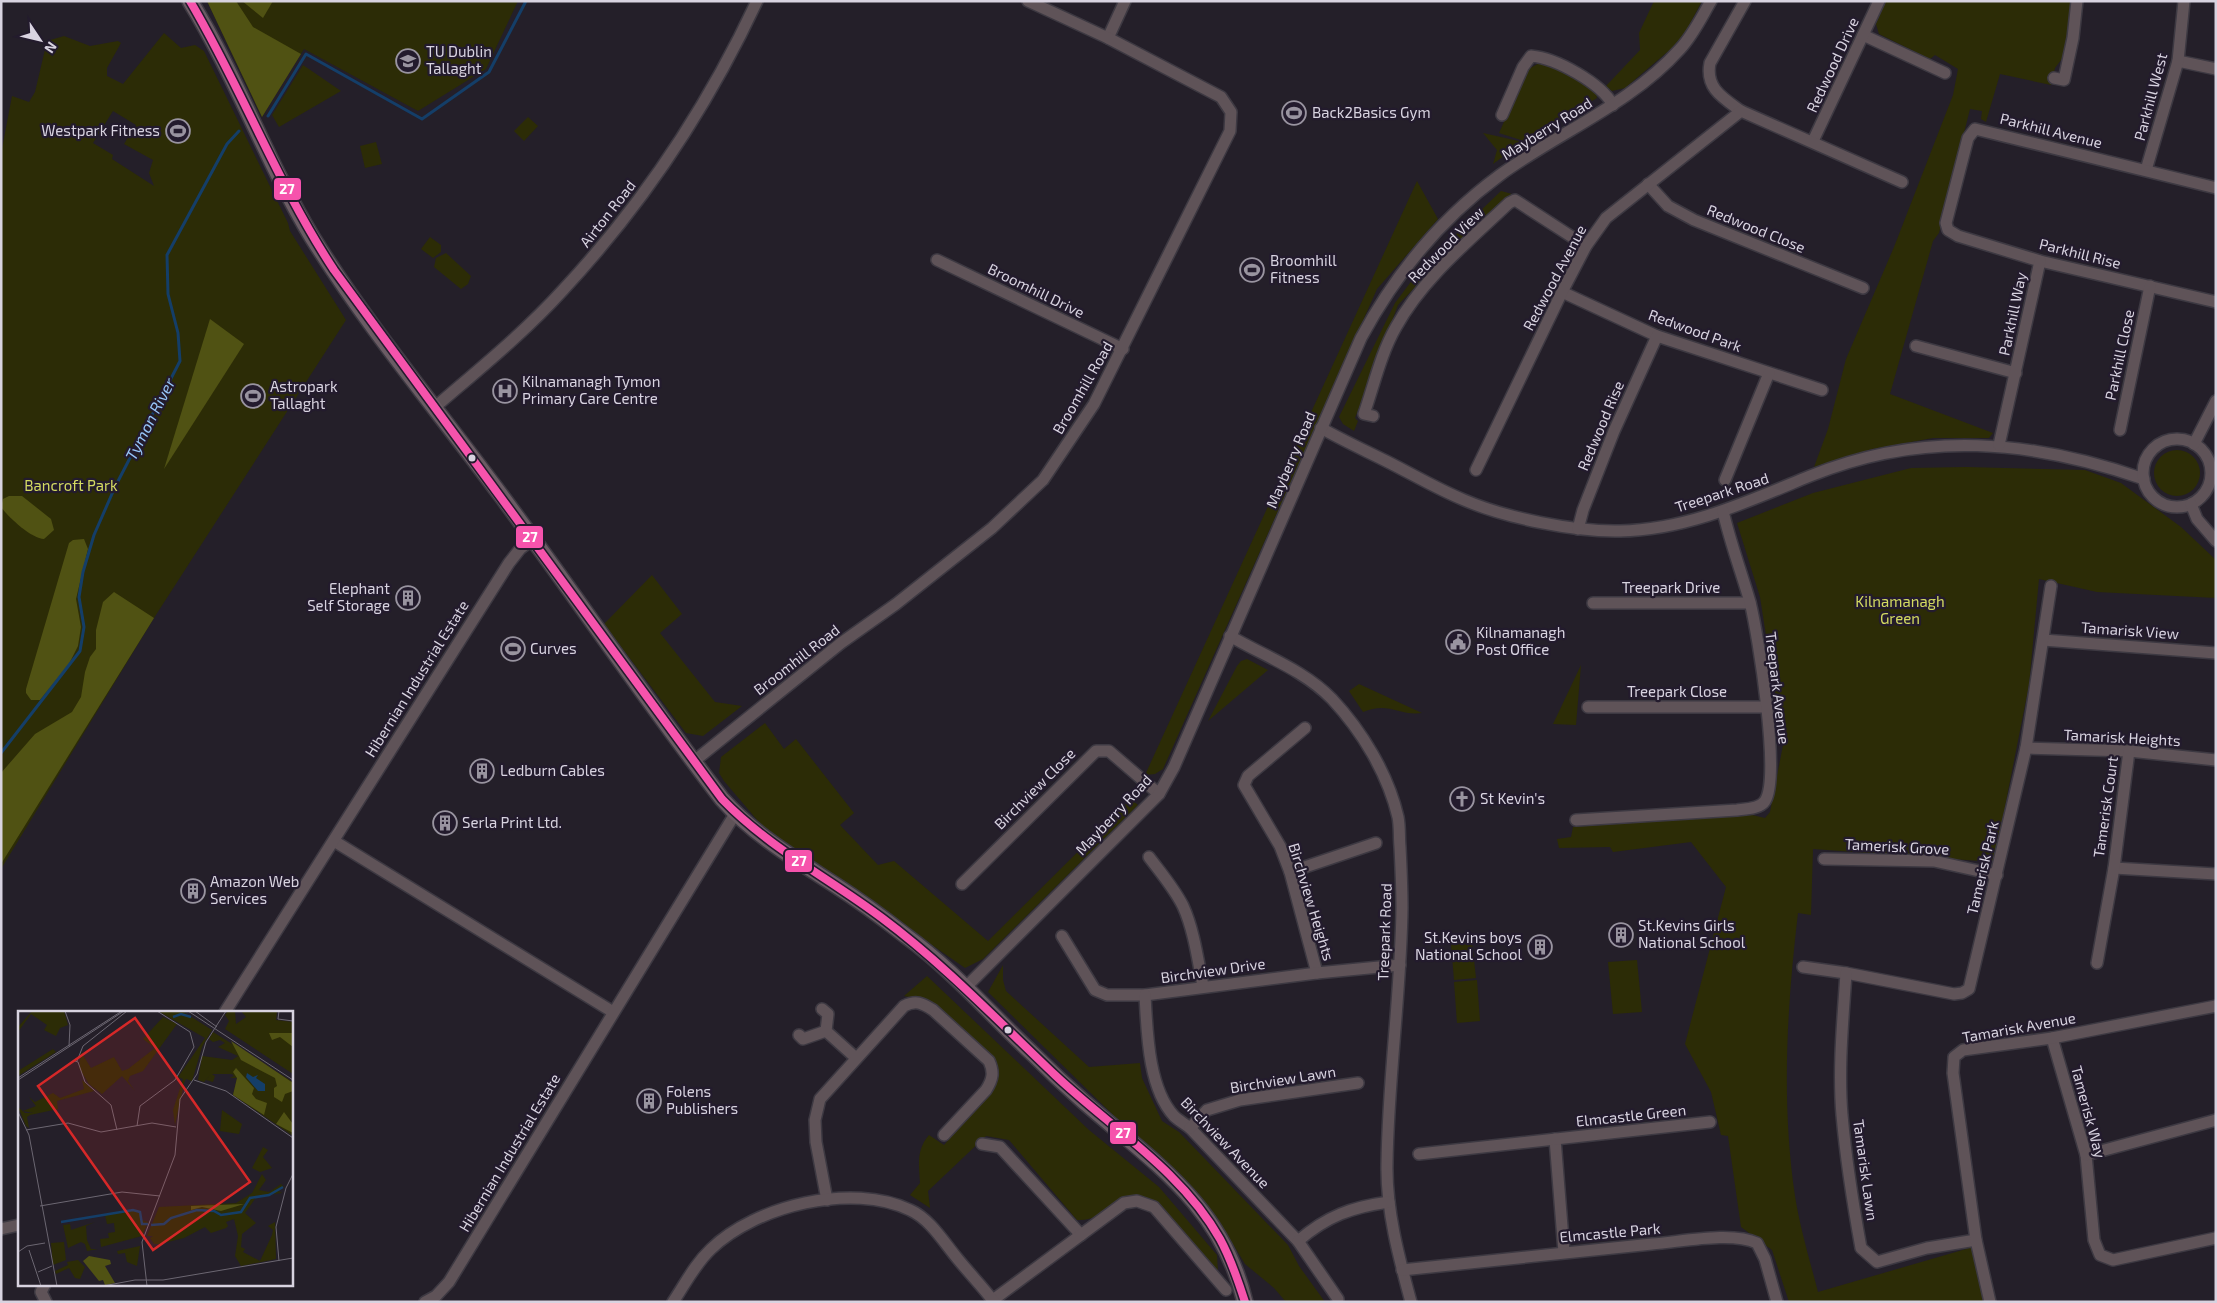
<svg xmlns="http://www.w3.org/2000/svg" width="2217" height="1303" font-family="'Exo 2',sans-serif">
<rect width="100%" height="100%" fill="#241f29"/>
<g fill="#2c2c06" fill-rule="evenodd">
<path d="M207 1H518L486 69 418 111 304 49 262 117Z"/>
<path d="M1654 1H1702L1686 31 1672 48 1625 88 1612 91 1606 86 1640 50 1639 33Z"/>
<path d="M1886 1H2073L2064 56 2055 68 2051 85 2000 74 1986 122 1981 119 1982 111 1970 109 1939 233 1933 241 1890 394 1993 433 1989 438H1933L1872 449 1814 467 1828 429 1846 359 1894 247 1953 95 1958 69 1935 55 1930 59 1879 34 1876 24Z"/>
<path d="M164 33 181 48 195 45 204 51 288 223 290 231 346 320 154 618 1 869V154L12 96 29 102 35 92 47 41 64 36 90 46 118 41 121 43 107 68V76L123 84ZM113 111 136 125 124 144 153 160 149 173 154 186 112 159 113 155 93 143Z"/>
<path d="M1541 62 1595 89 1597 98 1524 141 1499 133 1527 70Z"/>
<path d="M303 65 341 91 279 127 272 115Z"/>
<path d="M528 117 538 126 524 141 514 131Z"/>
<path d="M1483 133 1523 142 1493 164 1497 150Z"/>
<path d="M376 142 382 164 365 168 360 146Z"/>
<path d="M1417 181 1438 219 1377 289 1163 769 1155 774 1145 775Z"/>
<path d="M1501 191 1512 194 1436 265 1398 305 1355 418 1358 421 1354 431 1343 424 1339 417 1395 303 1422 267Z"/>
<path d="M430 237 441 245V252L433 258 421 249Z"/>
<path d="M446 253 471 276 468 284 461 289 434 267 436 258Z"/>
<circle cx="2177" cy="473" r="23"/>
<path d="M1966 467 2085 470 2121 483 2181 527 2216 560V598L2097 592 2039 579 2029 685 1994 862 1813 849 1811 915 1798 913C1787 1006 1781 1102 1795 1196 1800 1228 1810 1261 1818 1292L1973 1247 1984 1302H1789L1772 1250 1741 1227 1728 1136 1721 1135 1711 1092 1685 1044 1726 887 1691 842 1613 852 1610 847 1559 848 1557 839 1571 837 1573 827 1752 815 1765 818 1770 812 1783 745 1760 597 1737 523 1813 493 1911 468Z"/>
<path d="M652 575 682 614 660 633 715 702 742 706 703 736 686 733 604 624Z"/>
<path d="M1247 659 1268 670 1208 721 1237 666 1241 661Z"/>
<path d="M1581 665 1576 725 1553 724Z"/>
<path d="M1359 684 1422 713C1399 716 1388 701 1363 712L1349 691Z"/>
<path d="M765 723 784 749 796 739 854 813 840 825 878 865 894 861 988 941 1131 799 1138 805 983 959 965 968 764 828 724 781 719 773 721 757Z"/>
<path d="M1472 942 1476 978 1454 980 1451 944Z"/>
<path d="M1637 960 1642 1012 1613 1014 1608 962Z"/>
<path d="M1003 965V980L1006 991 1089 1067 1140 1063 1142 1078 1162 1121 1179 1132 1288 1245 1299 1266 1325 1302H1286L1274 1288 1245 1264 1216 1216 988 992Z"/>
<path d="M927 976 1089 1130 1159 1187 1217 1255 1218 1272 1154 1201C1112 1184 1112 1222 1077 1220L1009 1140 986 1136 928 1191 930 1208 910 1195 920 1183C919 1165 916 1150 929 1135L944 1145 992 1091 998 1071 926 1000 904 996Z"/>
<path d="M1477 980 1480 1021 1457 1023 1454 982Z"/>
</g>
<g fill="#505213">
<path d="M207 1H236L253 27 301 54 262 117Z"/>
<path d="M242 1H273L263 18Z"/>
<path d="M210 319 244 344 164 469Z"/>
<path d="M9 496H22L51 519 54 530 44 539C32 539 8 517 1 507L3 499Z"/>
<path d="M84 539 88 549 76 599 81 627 78 646 69 664 40 700H31L26 693V689L69 543 73 540Z"/>
<path d="M114 592 154 618 1 864V773L35 734 72 712 81 697 85 672 90 657 96 649V630L103 602Z"/>
</g>
<g fill="none" stroke-linecap="round" stroke-linejoin="round">
<g stroke="#143e68" stroke-width="3">
<path d="M268 116 306 54 422 119 489 72 526 1"/>
<path d="M1 753 80 651 84 627 79 597 83 572 94 535 115 487 180 361 178 333 168 294 167 255 227 144 239 131"/>
</g>
<g stroke="#3d3942" stroke-width="14">
<g id="minor">
<path d="M1863 35 1945 73"/>
<path d="M1108 38 1125 1"/>
<path d="M2178 61 2216 69"/>
<path d="M2054 78 2064 80 2073 38 2077 1"/>
<path d="M1741 111C1723 98 1705 88 1710 63L1745 1"/>
<path d="M1502 115 1523 67 1531 56C1556 58 1601 83 1613 105"/>
<path d="M1813 141 1879 1"/>
<path d="M2146 170 2178 61 2184 1"/>
<path d="M1648 184 1668 206 1694 220 1863 288"/>
<path d="M2216 188 1975 129 1968 138 1946 223 1948 230 1958 236 2040 261 2216 302"/>
<path d="M937 260 1123 349"/>
<path d="M1562 292 1657 336 1822 390"/>
<path d="M1916 346 2016 373"/>
<path d="M434 408C478 370 524 333 563 290 644 203 707 108 757 1"/>
<path d="M1373 416 1364 414C1374 385 1381 353 1396 327 1423 278 1469 241 1509 203L1515 200 1586 246"/>
<path d="M1321 428C1342 440 1364 450 1386 461 1412 474 1437 489 1464 500 1506 518 1575 532 1620 531 1687 530 1749 501 1810 476 1923 430 2031 440 2144 479"/>
<path d="M2120 430 2150 286"/>
<circle cx="2177" cy="473" r="34"/>
<path d="M2194 444 2216 401"/>
<path d="M1999 445 2040 261"/>
<path d="M1476 470 1562 292 1586 246 1606 218 1741 111 1902 182"/>
<path d="M1725 480 1769 373"/>
<path d="M2191 504 2197 519 2216 541"/>
<path d="M1578 529 1583 510 1614 431 1657 336"/>
<path d="M1593 603H1750"/>
<path d="M1230 636C1264 656 1304 670 1332 699 1362 731 1388 774 1398 817 1400 827 1399 837 1400 847 1401 868 1402 887 1402 908 1401 993 1388 1078 1387 1164 1386 1210 1399 1258 1411 1302"/>
<path d="M2043 640 2216 653"/>
<path d="M1588 707H1766"/>
<path d="M1305 728 1248 776 1244 785 1280 846 1290 872 1317 973"/>
<path d="M2026 748 2129 751 2216 760"/>
<path d="M693 762 841 643 896 604 992 528 1043 480 1094 404 1230 131 1231 112 1221 97 1108 38 1028 1"/>
<path d="M1576 820 1737 810C1745 809 1760 809 1765 801 1781 777 1758 634 1750 602 1741 571 1730 542 1723 511"/>
<path d="M334 841 613 1012"/>
<path d="M1149 857C1161 873 1174 888 1183 906 1194 930 1198 961 1203 986"/>
<path d="M1824 859 1934 861 1997 875"/>
<path d="M2114 868 2216 874"/>
<path d="M1290 872 1376 843"/>
<path d="M962 884 1096 751H1109L1159 794"/>
<path d="M1062 936 1095 990 1107 995H1145L1317 973 1400 965"/>
<path d="M2097 963 2114 868 2129 751"/>
<path d="M1803 967 1846 973 1954 994 1962 993 1969 989 2026 748 2051 586"/>
<path d="M1846 973C1843 1020 1838 1068 1842 1115 1846 1160 1853 1204 1861 1248L1877 1262 1927 1248 1976 1240"/>
<path d="M965 988 1159 794 1174 767 1361 338C1396 273 1440 219 1500 175 1559 132 1631 104 1680 49 1693 35 1701 18 1711 1"/>
<path d="M1145 995C1147 1031 1148 1088 1174 1116 1178 1120 1185 1124 1190 1128L1298 1241C1327 1216 1352 1207 1389 1202"/>
<path d="M225 1012 509 563 520 549 533 539"/>
<path d="M826 1031 856 1058"/>
<path d="M799 1035 803 1039 826 1031 828 1014 822 1009"/>
<path d="M2052 1038 2086 1155 2094 1240 2100 1255 2113 1260 2216 1238"/>
<path d="M1190 1128 1207 1110 1240 1100 1358 1083"/>
<path d="M1555 1139 1564 1252"/>
<path d="M982 1144 1000 1147 1081 1235"/>
<path d="M1419 1154 1710 1122"/>
<path d="M2086 1155 2216 1120"/>
<path d="M827 1200 816 1142 815 1120 820 1099 904 1006C916 1000 922 1003 933 1010L989 1061C994 1072 993 1079 986 1090L944 1135"/>
<path d="M1 1229 19 1225"/>
<path d="M1298 1241 1338 1299"/>
<path d="M1402 1270C1486 1261 1569 1252 1652 1244 1681 1242 1731 1231 1757 1243L1765 1259 1777 1302"/>
<path d="M45 1284 41 1292 46 1302"/>
<path d="M993 1300 1124 1203 1137 1201 1154 1207 1226 1290"/>
<path d="M425 1302 436 1296 449 1282 735 814"/>
<path d="M673 1302C685 1284 695 1264 711 1249 755 1206 852 1182 910 1210 930 1219 943 1241 957 1258 969 1273 983 1287 994 1302"/>
<path d="M1990 1302 1976 1240 1953 1073 1954 1057 1963 1050 2052 1038 2216 1006"/>
</g>
</g>
<g stroke="#3d3942" stroke-width="18">
<path id="major" d="M190 1C237 77 266 161 312 237 368 327 437 409 500 494 575 595 645 699 722 799 754 835 795 859 835 885 860 901 883 918 906 936 953 970 991 1015 1033 1054 1049 1070 1066 1086 1083 1101 1153 1162 1222 1205 1245 1302"/>
</g>
<use href="#minor" stroke="#5f5358" stroke-width="11"/>
<use href="#major" stroke="#6b5c64" stroke-width="15"/>
<g stroke="#231b2d" stroke-width="11">
<path id="bus-1" d="M190 1C242 89 278 185 334 270L722 799C769 848 829 878 882 918 945 965 998 1021 1055 1075 1110 1127 1182 1171 1220 1239 1231 1259 1238 1280 1245 1302"/>
</g>
<use href="#bus-1" stroke="#f653ac" stroke-width="8"/>
</g>
<defs>
<g id="university-ring" transform="scale(1.25)"><circle r="9.5" fill="#231b2d" stroke="#9994a0" stroke-width="1.5"/><path d="M0-5L7-2L0 1L-7-2ZM-4 1L0 2.5L4 1V4Q0 6-4 4Z" fill="#9994a0"/></g>
<g id="stadium-ring" transform="scale(1.25)"><circle r="9.5" fill="#231b2d" stroke="#9994a0" stroke-width="1.5"/><path d="M0-5a6.5 5 0 1 0 0 10a6.5 5 0 1 0 0-10ZM-3.5-1.8h7v3.6h-7Z" fill="#9994a0"/></g>
<g id="hospital-ring" transform="scale(1.25)"><circle r="9.5" fill="#231b2d" stroke="#9994a0" stroke-width="1.5"/><path d="M-5-5h3v3.5h4V-5h3V5h-3V1.5h-4V5h-3Z" fill="#9994a0"/></g>
<g id="building-ring" transform="scale(1.25)"><circle r="9.5" fill="#231b2d" stroke="#9994a0" stroke-width="1.5"/><path d="M-4-6H4V6H1V3H-1V6H-4ZM-2.5-4.3h1.7v1.8h-1.7ZM.8-4.3h1.7v1.8H.8ZM-2.5-1h1.7V.8h-1.7ZM.8-1h1.7V.8H.8Z" fill="#9994a0"/></g>
<g id="civic-ring" transform="scale(1.25)"><circle r="9.5" fill="#231b2d" stroke="#9994a0" stroke-width="1.5"/><path d="M-.6-6.5H3V-4.5H.6V-3L4-1V1h2V6H-6V1h2V-1L-.6-3ZM-1.2 2.5V6h2.4V2.5Z" fill="#9994a0"/></g>
<g id="church-ring" transform="scale(1.25)"><circle r="9.5" fill="#231b2d" stroke="#9994a0" stroke-width="1.5"/><path d="M-1.2-6h2.4v3.5h3.3v2.4h-3.3V6h-2.4V-.1h-3.3v-2.4h3.3Z" fill="#9994a0"/></g>
</defs>
<g fill-rule="evenodd">
<use href="#university-ring" x="408" y="61"/>
<use href="#stadium-ring" x="1294" y="113"/>
<use href="#stadium-ring" x="178" y="131"/>
<use href="#stadium-ring" x="1252" y="270"/>
<use href="#hospital-ring" x="505" y="391"/>
<use href="#stadium-ring" x="253" y="396"/>
<use href="#building-ring" x="408" y="598"/>
<use href="#civic-ring" x="1458" y="642"/>
<use href="#stadium-ring" x="513" y="649"/>
<use href="#building-ring" x="482" y="771"/>
<use href="#church-ring" x="1462" y="799"/>
<use href="#building-ring" x="445" y="823"/>
<use href="#building-ring" x="193" y="891"/>
<use href="#building-ring" x="1621" y="935"/>
<use href="#building-ring" x="1540" y="947"/>
<use href="#building-ring" x="649" y="1101"/>
</g>
<g fill="#d8d3e0" stroke="#231b2d" stroke-width="2">
<circle cx="472" cy="458" r="4.5"/>
<circle cx="1008" cy="1030" r="4.5"/>
</g>
<g text-anchor="middle" stroke-width="4.5" stroke-linejoin="round" paint-order="stroke">
<g font-size="15" fill="#d8d3e0" stroke="#231b2d" text-anchor="start">
<text x="426" y="57">TU Dublin<tspan x="426" dy="17">Tallaght</tspan></text>
<text x="1312" y="118">Back2Basics Gym</text>
<text x="160" y="136" text-anchor="end">Westpark Fitness</text>
<text x="1270" y="266">Broomhill<tspan x="1270" dy="17">Fitness</tspan></text>
<text x="522" y="387">Kilnamanagh Tymon<tspan x="522" dy="17">Primary Care Centre</tspan></text>
<text x="270" y="392">Astropark<tspan x="270" dy="17">Tallaght</tspan></text>
<text x="390" y="594" text-anchor="end">Elephant<tspan x="390" dy="17">Self Storage</tspan></text>
<text x="1476" y="638">Kilnamanagh<tspan x="1476" dy="17">Post Office</tspan></text>
<text x="530" y="654">Curves</text>
<text x="500" y="776">Ledburn Cables</text>
<text x="1480" y="804">St Kevin's</text>
<text x="462" y="828">Serla Print Ltd.</text>
<text x="210" y="887">Amazon Web<tspan x="210" dy="17">Services</tspan></text>
<text x="1638" y="931">St.Kevins Girls<tspan x="1638" dy="17">National School</tspan></text>
<text x="1522" y="943" text-anchor="end">St.Kevins boys<tspan x="1522" dy="17">National School</tspan></text>
<text x="666" y="1097">Folens<tspan x="666" dy="17">Publishers</tspan></text>
</g>
<g font-size="15" fill="#d8d3e0" stroke="#231b2d">
<text transform="translate(1833 65) rotate(-65)" y="5">Redwood Drive</text>
<text transform="translate(2151 97) rotate(-75)" y="5">Parkhill West</text>
<text transform="translate(1547 129) rotate(-32)" y="5">Mayberry Road</text>
<text transform="translate(2051 131) rotate(14)" y="5">Parkhill Avenue</text>
<text transform="translate(608 214) rotate(-52)" y="5">Airton Road</text>
<text transform="translate(1756 229) rotate(22)" y="5">Redwood Close</text>
<text transform="translate(1446 245) rotate(-45)" y="5">Redwood View</text>
<text transform="translate(2080 254) rotate(14)" y="5">Parkhill Rise</text>
<text transform="translate(1555 278) rotate(-62)" y="5">Redwood Avenue</text>
<text transform="translate(1036 291) rotate(26)" y="5">Broomhill Drive</text>
<text transform="translate(2013 314) rotate(-78)" y="5">Parkhill Way</text>
<text transform="translate(1695 331) rotate(20)" y="5">Redwood Park</text>
<text transform="translate(2120 355) rotate(-78)" y="5">Parkhill Close</text>
<text transform="translate(1083 388) rotate(-60)" y="5">Broomhill Road</text>
<text transform="translate(1601 426) rotate(-67)" y="5">Redwood Rise</text>
<text transform="translate(1291 460) rotate(-67)" y="5">Mayberry Road</text>
<text transform="translate(1722 493) rotate(-18)" y="5">Treepark Road</text>
<text x="1671" y="593">Treepark Drive</text>
<text transform="translate(2130 631) rotate(4)" y="5">Tamarisk View</text>
<text transform="translate(797 660) rotate(-38)" y="5">Broomhill Road</text>
<text transform="translate(417 679) rotate(-58)" y="5">Hibernian Industrial Estate</text>
<text transform="translate(1777 688) rotate(83)" y="5">Treepark Avenue</text>
<text x="1677" y="697">Treepark Close</text>
<text transform="translate(2122 738) rotate(3)" y="5">Tamarisk Heights</text>
<text transform="translate(1035 789) rotate(-45)" y="5">Birchview Close</text>
<text transform="translate(2106 807) rotate(-82)" y="5">Tamerisk Court</text>
<text transform="translate(1114 815) rotate(-47)" y="5">Mayberry Road</text>
<text transform="translate(1897 847) rotate(3)" y="5">Tamerisk Grove</text>
<text transform="translate(1983 868) rotate(-77)" y="5">Tamerisk Park</text>
<text transform="translate(1311 902) rotate(73)" y="5">Birchview Heights</text>
<text transform="translate(1385 932) rotate(-88)" y="5">Treepark Road</text>
<text transform="translate(1213 971) rotate(-8)" y="5">Birchview Drive</text>
<text transform="translate(2019 1028) rotate(-10)" y="5">Tamarisk Avenue</text>
<text transform="translate(1283 1080) rotate(-9)" y="5">Birchview Lawn</text>
<text transform="translate(2088 1112) rotate(75)" y="5">Tamerisk Way</text>
<text transform="translate(1631 1116) rotate(-6)" y="5">Elmcastle Green</text>
<text transform="translate(1225 1143) rotate(46)" y="5">Birchview Avenue</text>
<text transform="translate(510 1153) rotate(-59)" y="5">Hibernian Industrial Estate</text>
<text transform="translate(1865 1170) rotate(82)" y="5">Tamarisk Lawn</text>
<text transform="translate(1610 1233) rotate(-5)" y="5">Elmcastle Park</text>
</g>
<g font-size="15" fill="#d4db61" stroke="#231b2d">
<text x="71" y="491">Bancroft Park</text>
<text x="1900" y="607">Kilnamanagh<tspan x="1900" dy="17">Green</tspan></text>
</g>
<g font-size="16" font-style="italic" fill="#97c5f8" stroke="#231b2d">
<text transform="translate(150 419) rotate(-63)" y="6">Tymon River</text>
</g>
</g>
<g transform="translate(18 1011)">
<rect width="275" height="275" fill="#241f29"/>
<path d="M14 0H46L50 14 42 17 38 25 26 19 29 14 13 3 0 21V16ZM140 0H164L194 19 184 36 174 70 168 68 166 72 157 114 155 99 165 68 160 66 187 27ZM210 0H217L218 13 228 6 223 0H259L258 9 275 11V63L207 18 211 10 207 4ZM145 6 159 13 125 60 112 65 110 70 117 80 104 65 84 83 71 73 61 57 63 41 73 57 96 46 104 60 110 58 137 37 125 28ZM195 21 275 71V125L215 84 219 67H212L216 65 214 63H194L197 65 195 71 188 69 193 63 186 71 180 69 184 45 214 49 220 45 200 36 207 32 202 29 195 31 191 28ZM35 38 38 41 0 65V60ZM64 69 76 80 39 90 40 98 12 104 9 106 11 117 8 115 0 96 7 102H15L5 100 18 95 11 86 17 91 35 82 42 87 66 78ZM204 99 224 113 221 123 202 120ZM245 136 250 139 245 146 254 157 242 161 234 157ZM244 163 248 169 241 179 251 181 263 173 266 176 260 180 264 182 239 185 227 202 238 212 224 223 223 236 227 238 225 241 242 250 254 224 255 219 250 215 257 211 258 248 223 255 217 245 220 225 216 208 208 211 210 215 208 217 193 222 187 216 166 227 142 233H136L132 227 135 225H129L141 196 218 192 234 182ZM115 199 122 202 123 213 124 209 130 211 124 225 83 236 82 228 91 227 90 222 97 221 96 212 89 213 87 204ZM77 211 68 215 69 229 73 238H80L69 240 67 233 63 231 50 237 45 214 52 213 53 219ZM46 231 48 249 35 254 33 232ZM122 235 119 255 109 251 107 242 100 243 99 240ZM60 249 67 256 62 268 57 267 51 257 38 263 37 260 50 254 49 251Z" fill="#2c2c06"/>
<path d="M251 22H275V36L262 26 254 29ZM213 30 275 72V80L267 83 264 91 256 86V77L259 75 257 67 223 49ZM218 57 236 77 234 83 238 88 249 92 246 104 215 84 219 67 215 61ZM266 101 275 113V122L258 113ZM226 193 203 200 184 196 173 199V195ZM71 245 92 249 93 253 87 255 97 272 87 274 85 269 81 270 65 250Z" fill="#505213"/>
<path d="M229 62 235 66 240 64 238 67 247 73V80H240L228 66Z" fill="#143e68"/>
<path fill="none" stroke="#143e68" stroke-width="2.5" d="M155 6 163 3 173 6M43 211 115 199 122 201 124 213H130M133 214 146 213 153 207 179 199 196 200 203 204 223 201 232 187 251 184 265 176"/>
<path fill="none" stroke="#6c6772" stroke-width="1" d="M47 0 52 14 51 35M170 0 275 69M177 0 199 16M261 0 260 8 275 10M57 50 60 51 67 71 93 94 99 119M59 50 65 35 109 0M0 67 104 0M0 69 106 0M176 69 208 80 275 127M0 101 11 124 39 275M119 115 122 95 157 69 176 36 172 21 139 0M8 119 50 112 83 121 134 112 158 116M22 195 104 181 142 185M11 239 23 275M0 241 9 235 27 232M261 250 258 216 268 177 275 163M20 261 34 255M85 275 117 269H145L275 247M129 275 124 231 157 144 162 88 179 63 188 31 208 0"/>
<path fill="#d62828" fill-opacity="0.15" stroke="#d62828" stroke-width="2.5" d="M117 7 232 171 135 239 20 75Z"/>
<rect width="275" height="275" fill="none" stroke="#d8d3e0" stroke-width="2.5"/>
</g>
<g stroke="#231b2d" stroke-width="2">
<rect x="273" y="177" width="29" height="24" rx="5" fill="#f653ac"/>
<rect x="515" y="525" width="29" height="24" rx="5" fill="#f653ac"/>
<rect x="784" y="849" width="29" height="24" rx="5" fill="#f653ac"/>
<rect x="1109" y="1121" width="28" height="24" rx="5" fill="#f653ac"/>
</g>
<g font-size="14" text-anchor="middle" font-weight="bold" fill="#fff">
<text x="287" y="194">27</text>
<text x="530" y="542">27</text>
<text x="799" y="866">27</text>
<text x="1123" y="1138">27</text>
</g>
<rect width="2217" height="1303" fill="none" stroke="#d8d3e0" stroke-width="5"/>
<g transform="translate(40 40) rotate(125)" stroke="#231b2d" stroke-width="4" paint-order="stroke">
<path d="M0-4L9 19L0 12L-9 19Z" fill="#d8d3e0"/>
<text y="-8" font-size="14" font-weight="bold" text-anchor="middle" fill="#d8d3e0">N</text>
</g>
</svg>
